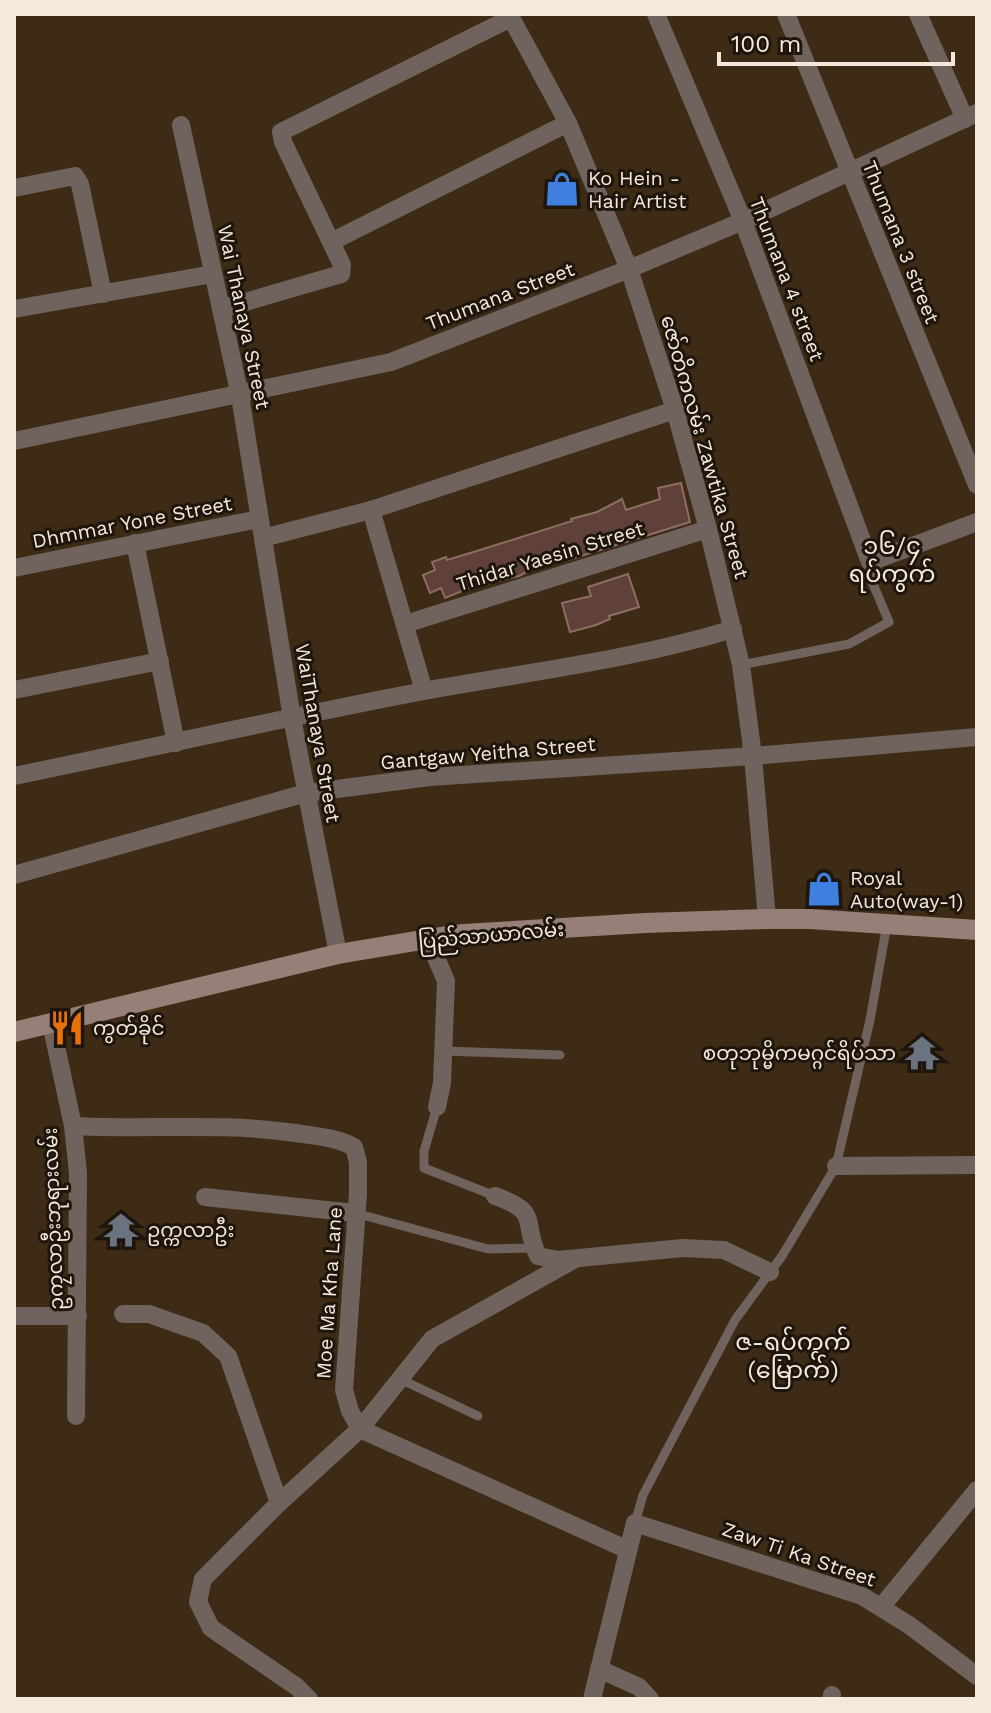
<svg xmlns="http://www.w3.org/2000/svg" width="991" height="1713" font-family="'Work Sans','Noto Sans Myanmar',sans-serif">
<rect width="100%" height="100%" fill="#3d2b15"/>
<g fill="#5f4139" stroke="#8d6d64" stroke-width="2">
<path d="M681 483 690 522 568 560 567 558 536 567 519 576 472 587 445 598 441 588 430 593 423 575 435 570 432 562 446 557 447 560 480 550 572 521 571 519 597 512 622 499 626 510 660 499 658 488Z"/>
<path d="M628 574 639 607 609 616 610 619 596 625 570 632 562 603 591 596 588 587Z"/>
</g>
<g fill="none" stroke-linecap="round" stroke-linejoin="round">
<g stroke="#70625d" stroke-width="9">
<path d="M741 665 849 644 889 622 871 579 870 562"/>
<path d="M443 1051 560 1055"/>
<path d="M437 1107 424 1151V1168L495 1196"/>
<path d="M355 1213 488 1249 534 1248"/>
<path d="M400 1379 478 1416"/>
<path d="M635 1523 643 1495 735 1320 782 1256 836 1166 870 1020 887 924"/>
</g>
<g stroke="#70625d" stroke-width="18">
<path d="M509 14 568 123 629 269 675 410 708 529 741 665 753 756 767 919"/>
<path d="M656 14 743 221 870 562 977 522"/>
<path d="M786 14 977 485"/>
<path d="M918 14 965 119"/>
<path d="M181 125 240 396 292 718 338 954"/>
<path d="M14 188 75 176 80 184 103 294"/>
<path d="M331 242 568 123"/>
<path d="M14 309 213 274"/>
<path d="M221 309 341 274 342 265 283 142 281 132 511 18"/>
<path d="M14 441 391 362 629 269 743 221 977 113"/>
<path d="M371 510 424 691"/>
<path d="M263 538 371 510 675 410"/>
<path d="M135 543 176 743"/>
<path d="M14 568 259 519"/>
<path d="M405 624 708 529"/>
<path d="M14 690 160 661"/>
<path d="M14 776C151 748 287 717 424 691 528 672 632 660 733 629"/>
<path d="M14 875 306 793 430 777 753 756 977 737"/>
<path d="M428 939 446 981 442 1083 437 1107"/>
<path d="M51 1023 73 1126 78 1173 76 1416"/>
<path d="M73 1126C147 1130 221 1122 295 1133 316 1136 335 1137 354 1147L358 1162V1193L344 1390 350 1411 360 1429 626 1549"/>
<path d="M836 1166 977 1165"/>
<path d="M495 1196C542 1213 521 1220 538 1256L558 1260 683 1248 724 1250 770 1272"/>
<path d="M205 1197 355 1213"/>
<path d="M123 1314H149L203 1333 228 1356 279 1503"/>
<path d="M14 1316H78"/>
<path d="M882 1606 977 1490"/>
<path d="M599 1669 639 1687 650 1699"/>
<path d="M309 1699 297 1687 211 1628 198 1602 203 1579 279 1503 360 1429 432 1339 575 1259"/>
<path d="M592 1699 635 1523 862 1596 909 1625 977 1676"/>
<path d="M831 1699 832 1695"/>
</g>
<path stroke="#957f77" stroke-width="20" d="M14 1032 338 954 428 939 463 934 645 923 767 919H810L977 930"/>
</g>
<defs>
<g id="shop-bare" transform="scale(2.76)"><path d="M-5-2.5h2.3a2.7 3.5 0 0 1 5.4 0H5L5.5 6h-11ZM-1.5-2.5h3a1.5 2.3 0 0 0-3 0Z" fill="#3f7fe0" stroke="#1e150c" stroke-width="2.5" paint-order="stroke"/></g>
<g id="restaurant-bare" transform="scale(2.76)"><path d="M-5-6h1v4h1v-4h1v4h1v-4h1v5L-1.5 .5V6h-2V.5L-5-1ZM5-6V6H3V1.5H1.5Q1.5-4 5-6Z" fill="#e8710a" stroke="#1e150c" stroke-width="2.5" paint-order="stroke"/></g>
<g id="temple-bare" transform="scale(2.76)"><path d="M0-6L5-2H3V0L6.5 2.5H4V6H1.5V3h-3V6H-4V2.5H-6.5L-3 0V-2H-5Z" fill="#6b7280" stroke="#1e150c" stroke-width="2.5" paint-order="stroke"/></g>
</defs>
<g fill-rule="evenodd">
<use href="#shop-bare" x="562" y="189"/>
<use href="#shop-bare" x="824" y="889"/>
<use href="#restaurant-bare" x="67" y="1028"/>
<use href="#temple-bare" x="922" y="1053"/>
<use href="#temple-bare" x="121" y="1230"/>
</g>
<g text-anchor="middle" stroke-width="6" stroke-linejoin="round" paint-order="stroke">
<g font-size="20" fill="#f5e9dc" stroke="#1e150c" text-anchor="start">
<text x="588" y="185">Ko Hein -<tspan x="588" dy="23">Hair Artist</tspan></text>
<text x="850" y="885">Royal<tspan x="850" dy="23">Auto(way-1)</tspan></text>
<text x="93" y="1035">ကွတ်ခိုင်</text>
<text x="896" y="1060" text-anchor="end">စတုဘုမ္မိကမဂ္ဂင်ရိပ်သာ</text>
<text x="147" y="1237">ဥက္ကလာဦး</text>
</g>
<g font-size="20" fill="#f5e9dc" stroke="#1e150c">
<text transform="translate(901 242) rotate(68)" y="7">Thumana 3 street</text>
<text transform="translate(787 279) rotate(69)" y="7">Thumana 4 street</text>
<text transform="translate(500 296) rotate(-21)" y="7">Thumana Street</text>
<text transform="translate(244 317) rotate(78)" y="7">Wai Thanaya Street</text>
<text transform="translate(705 447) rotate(74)" y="7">ဇော်တိကလမ်း Zawtika Street</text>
<text transform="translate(132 522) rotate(-11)" y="7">Dhmmar Yone Street</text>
<text transform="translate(550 556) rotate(-17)" y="7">Thidar Yaesin Street</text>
<text transform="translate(318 733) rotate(80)" y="7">WaiThanaya Street</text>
<text transform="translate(488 753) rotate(-5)" y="7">Gantgaw Yeitha Street</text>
<text transform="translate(491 935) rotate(-5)" y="7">ပြည်သာယာလမ်း</text>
<text transform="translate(53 1219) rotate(-92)" y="7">ဥကၠလာဦးဘုရားလမ်း</text>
<text transform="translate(329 1293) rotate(-86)" y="7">Moe Ma Kha Lane</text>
<text transform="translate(799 1554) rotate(19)" y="7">Zaw Ti Ka Street</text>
</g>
<g font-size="24" fill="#f5e9dc" stroke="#1e150c">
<text x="892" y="554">၁၆/၄<tspan x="892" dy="28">ရပ်ကွက်</tspan></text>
<text x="793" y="1350">ဇ-ရပ်ကွက်<tspan x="793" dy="28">(မြောက်)</tspan></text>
</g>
</g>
<rect width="991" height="1713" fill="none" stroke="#f5e9dc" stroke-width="32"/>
<path d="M719 52v12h234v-12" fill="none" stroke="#f5e9dc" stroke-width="4"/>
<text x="731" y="52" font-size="24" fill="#f5e9dc" stroke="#1e150c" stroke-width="6" paint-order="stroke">100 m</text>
</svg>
